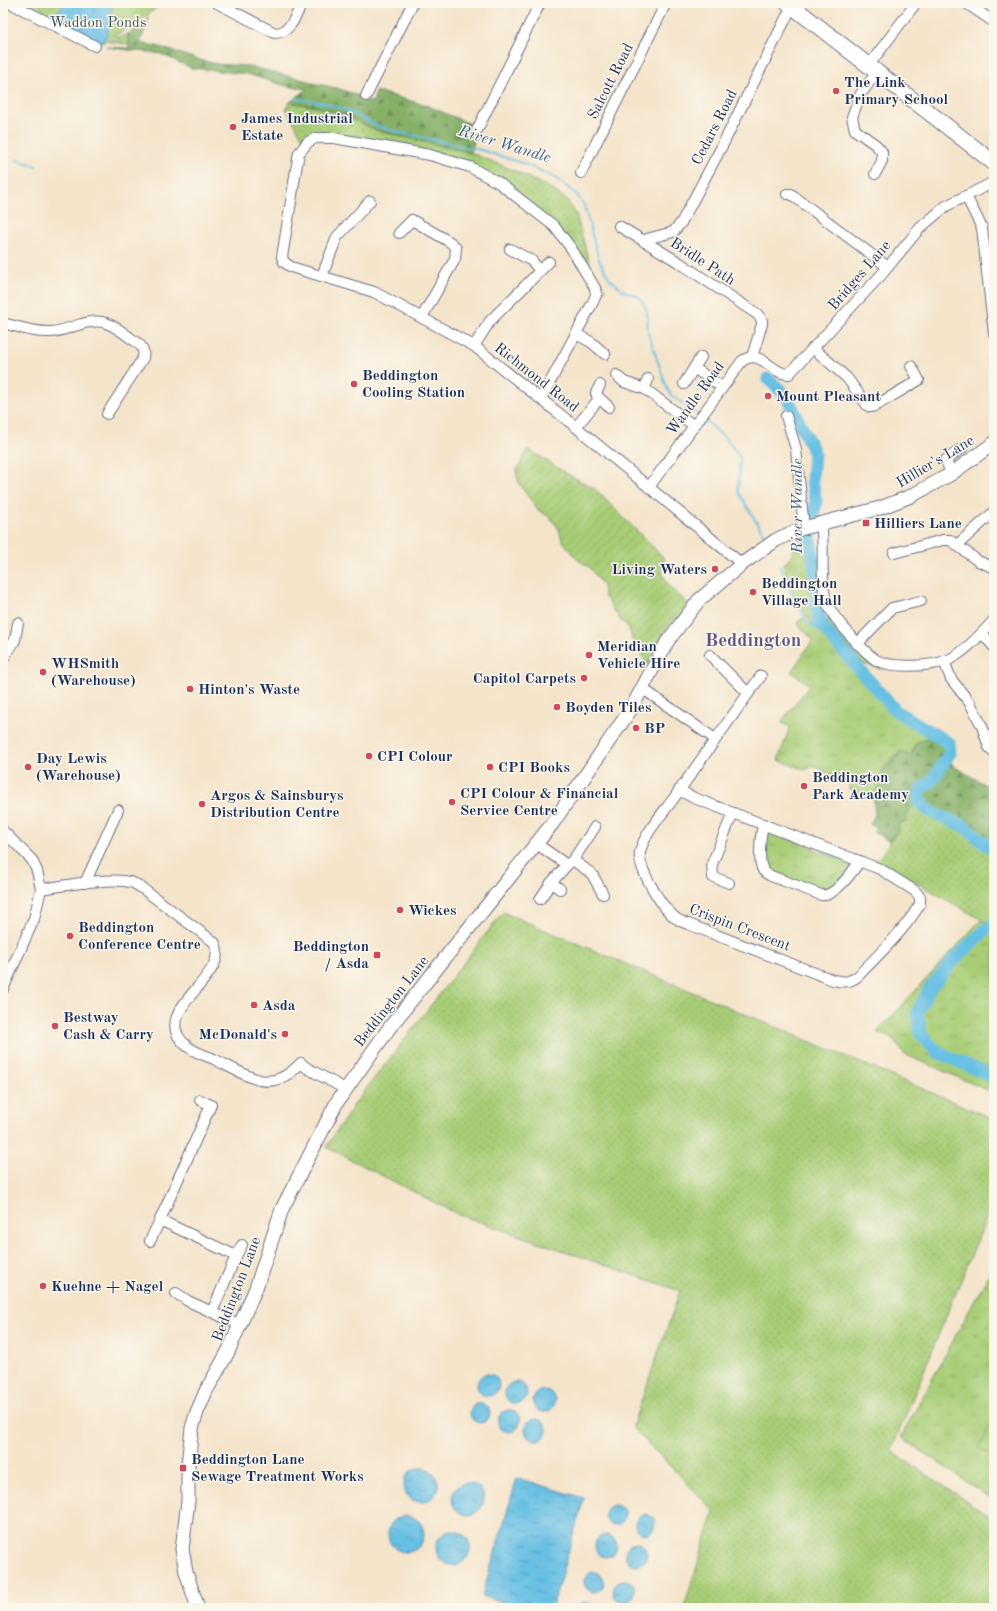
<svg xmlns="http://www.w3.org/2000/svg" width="997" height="1611" font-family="'Old Standard TT',serif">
<defs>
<pattern id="grass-dots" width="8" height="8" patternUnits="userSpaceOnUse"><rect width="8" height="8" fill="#a8cd76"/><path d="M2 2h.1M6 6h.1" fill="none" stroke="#90b068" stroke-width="1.8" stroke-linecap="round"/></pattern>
<pattern id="forest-firs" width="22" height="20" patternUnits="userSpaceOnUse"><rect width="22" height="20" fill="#86b067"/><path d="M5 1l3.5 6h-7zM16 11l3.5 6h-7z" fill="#6d9058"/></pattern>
<pattern id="park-tufts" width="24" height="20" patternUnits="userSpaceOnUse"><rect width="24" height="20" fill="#a8cd76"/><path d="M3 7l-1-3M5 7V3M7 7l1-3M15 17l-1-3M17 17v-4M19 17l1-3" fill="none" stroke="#90b068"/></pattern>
<pattern id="garden-furrows" width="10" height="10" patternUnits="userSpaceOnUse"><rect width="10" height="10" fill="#a8cd76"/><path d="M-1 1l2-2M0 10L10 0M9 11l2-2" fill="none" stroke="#90b068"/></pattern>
<pattern id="water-ripples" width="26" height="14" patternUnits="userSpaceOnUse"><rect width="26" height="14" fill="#66bfe4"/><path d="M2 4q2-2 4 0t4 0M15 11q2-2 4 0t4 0" fill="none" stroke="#539cbc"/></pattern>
</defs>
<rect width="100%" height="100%" fill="#fbf7ec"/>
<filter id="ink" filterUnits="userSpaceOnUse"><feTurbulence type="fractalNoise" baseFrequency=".025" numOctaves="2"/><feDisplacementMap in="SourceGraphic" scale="8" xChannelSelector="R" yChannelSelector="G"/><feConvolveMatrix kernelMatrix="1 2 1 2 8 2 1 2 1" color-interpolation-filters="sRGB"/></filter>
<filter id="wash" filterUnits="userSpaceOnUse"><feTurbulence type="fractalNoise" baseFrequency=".012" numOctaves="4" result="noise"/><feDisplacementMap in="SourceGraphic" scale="16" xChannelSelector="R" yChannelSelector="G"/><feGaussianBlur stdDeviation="0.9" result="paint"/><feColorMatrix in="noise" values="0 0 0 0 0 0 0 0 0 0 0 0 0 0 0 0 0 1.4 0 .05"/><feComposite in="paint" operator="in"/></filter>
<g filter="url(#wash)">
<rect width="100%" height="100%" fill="#f4e4ca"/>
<g fill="url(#grass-dots)" stroke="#627e6a">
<path d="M20 3C31 3 36 1 40 13Z"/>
<path d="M128 34 129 44 108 42 110 40Z"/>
<path d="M290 102 312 106 343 114 375 130 471 153 513 170 550 188 567 200 576 214 590 265 606 290 601 292 572 243 469 164 322 135 303 139 286 108Z"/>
<path d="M806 538 814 585V619L822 631 810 622 791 589 783 564C792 560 793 555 792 545Z"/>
<path d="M831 616 876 665 883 669 863 664 829 625 827 618Z"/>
<path d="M916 804 941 812 965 823 989 844 994 845V927L886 865 876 862 898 830 899 823 906 821 909 809Z"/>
<path d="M503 912 994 1119V1200L891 1451 994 1519V1608H684L714 1511 632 1427 680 1291 457 1214 326 1147 356 1102Z"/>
</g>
<g fill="url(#forest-firs)" stroke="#507062">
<path d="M149 18 140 43 157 46 200 60 217 64 248 66 312 82 313 83 337 88 359 96 358 98 373 102 376 91 428 106 473 125C475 135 475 143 471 153L375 130 343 114 312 106 290 102 307 89 286 86 247 74 191 68 161 54 106 47 129 48 128 34Z"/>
<path d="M934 735 949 743 952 765 994 790V845L989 844 965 823 941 812 916 804 909 809 906 821 899 823 898 830 889 841 874 832 876 828 870 824 875 815 874 802 875 793 884 768 900 751H906L908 756 911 754 917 742Z"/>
</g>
<g fill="url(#park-tufts)" stroke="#627e6a">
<path d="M38 3H161L147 16 133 25 103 42 94 41 46 17Z"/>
<path d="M802 618 835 642 896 711 934 735 917 742 911 754 908 756 906 752 900 751 884 768 874 799 849 789 850 784 812 765 810 766 809 769 806 768 805 770 778 760 790 727 781 722 810 685 791 672 813 640 797 623Z"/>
<path d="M768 830 850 863 851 869 827 892 765 870V833Z"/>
<path d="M981 920 994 927V1093L904 1054 894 1040 877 1032Z"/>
<path d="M994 1265V1501L901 1437Z"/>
</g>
<path fill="url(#garden-furrows)" stroke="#627e6a" d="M528 449 564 472 595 489 665 559C654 577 677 594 690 605L678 621 674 619 666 629 648 665 632 640 630 631 627 625 621 621 604 596 603 585 589 567 578 560 562 540 559 529 550 517 539 511 520 485 517 477V470Z"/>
<path fill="#a8cd76" stroke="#627e6a" d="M994 1418V1456L979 1448Z"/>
<g fill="url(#water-ripples)" stroke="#4077a1">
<path d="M66 3H113L107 34 103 42 94 41 49 19Z"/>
<circle cx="488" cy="1385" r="11"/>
<circle cx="516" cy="1393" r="11"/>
<circle cx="544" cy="1401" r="11"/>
<circle cx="480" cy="1413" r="10"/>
<circle cx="509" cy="1421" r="11"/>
<circle cx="536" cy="1430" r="11"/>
<circle cx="421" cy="1485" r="17"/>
<path d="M517 1478 584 1498 552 1608H523L482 1596Z"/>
<circle cx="468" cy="1499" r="16"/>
<circle cx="615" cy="1515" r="10"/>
<circle cx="645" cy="1524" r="10"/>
<circle cx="406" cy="1534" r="18"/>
<circle cx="453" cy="1548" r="17"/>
<circle cx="606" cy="1546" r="11"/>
<circle cx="636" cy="1554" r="11"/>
<circle cx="594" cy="1582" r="10"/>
<circle cx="624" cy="1591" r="11"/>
<path d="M585 1602 592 1604 594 1608H576L580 1604Z"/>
</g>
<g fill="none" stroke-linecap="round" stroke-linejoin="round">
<g stroke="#66bfe4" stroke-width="2">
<path d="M295 98 324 103 346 110 378 126 398 132 481 150 525 164 554 177 576 194 584 205 599 260 609 278 624 291 638 296 645 306 647 311 648 333 667 388 672 396 698 414"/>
<path d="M17 160 36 166"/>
<path d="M703 418 725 438 740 457 738 491 767 540"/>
<path d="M780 567 789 590 807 622 835 642"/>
</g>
<g stroke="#66bfe4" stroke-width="13">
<path d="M768 379 786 395 814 452 812 481 816 501 810 539 816 576 817 609 820 622 835 642 896 711 949 743 950 753 931 782 921 789 919 801C930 816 946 817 962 825 973 832 982 843 994 849"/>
<path d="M994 924 984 931 955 959 930 988 917 1013 921 1034 937 1052 994 1077"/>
</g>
</g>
</g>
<g filter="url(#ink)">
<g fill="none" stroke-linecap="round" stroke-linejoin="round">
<g stroke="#676e84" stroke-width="12">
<g id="minor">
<path d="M10 3 95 46"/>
<path d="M217 3 275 33C291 33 296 15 302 3"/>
<path d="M966 3 994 22"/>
<path d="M869 65 916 3"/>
<path d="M366 96 413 3"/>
<path d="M477 130 540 3"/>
<path d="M581 173 666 3"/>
<path d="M875 174 882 161V152L876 145 855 130 852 117 860 95 877 72"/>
<path d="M787 194H791L888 267"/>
<path d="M966 196 982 228 994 333"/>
<path d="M619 226 680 263 757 314 762 320V324L752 357"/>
<path d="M399 233 412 220 450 242 456 248 455 259 422 317"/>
<path d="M645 242 647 239 673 232 681 223 721 148 792 6"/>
<path d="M540 271 549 262"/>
<path d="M322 276 337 237 370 201"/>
<path d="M3 323C19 327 35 333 51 332 69 331 88 317 106 323 115 326 124 333 132 339 140 344 145 348 143 358L107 414"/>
<path d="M576 334 591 342 605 354"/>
<path d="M474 346 490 321 540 271 532 261 510 249"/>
<path d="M813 348 847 378 867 405 870 407 875 406 919 380 911 366"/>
<path d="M694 368 722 387"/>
<path d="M616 375 624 382 645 389 693 425"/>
<path d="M684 384 701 357"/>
<path d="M600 385 596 393 597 396 609 407"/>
<path d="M645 389 648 379"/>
<path d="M541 399 593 302 596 295 595 288 571 248 554 226 499 183 470 167 430 155 334 138H316L308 142 299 153 298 158 282 257 284 262 291 267 374 292 474 346 576 427 742 564"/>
<path d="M786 416 796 449 804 528"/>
<path d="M576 427 599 399"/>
<path d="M951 474 946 460 962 448"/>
<path d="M649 487 742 361C761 347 773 376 789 374L882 274 920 228 946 206 994 182"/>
<path d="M821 523C825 547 820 573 825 597 829 612 842 626 852 637 859 645 867 654 876 660 893 669 938 667 954 657 969 648 982 633 994 620"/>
<path d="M957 545 994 512"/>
<path d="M894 553 943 540H950L978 561 994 568"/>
<path d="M982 633 994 647"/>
<path d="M857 644 892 608 921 601"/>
<path d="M710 655 748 693"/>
<path d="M3 659 15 640 18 623"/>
<path d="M944 661 951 679 970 703 982 726 989 747 994 752"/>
<path d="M643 689 715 739"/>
<path d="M679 790 694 798 880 869 915 891 920 897V904C904 931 880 953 858 976 850 983 843 982 833 980L688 924C682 922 677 920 672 915 661 905 637 867 640 852 644 834 663 813 674 798 703 757 732 716 761 676"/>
<path d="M764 824C760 833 758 862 763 870 764 873 768 874 771 876L821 895C834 898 853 871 860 861"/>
<path d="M3 831 32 860 37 871 41 889 34 919 3 989"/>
<path d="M537 844 567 865 551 883 560 889"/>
<path d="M573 860 592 874 603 894"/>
<path d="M567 865 573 860 595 827"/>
<path d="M85 883 118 810"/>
<path d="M729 883 713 877 712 864 733 813"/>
<path d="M41 889C63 886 113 876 133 883 136 884 140 887 143 889L214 942C234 976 144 1012 187 1046 195 1053 205 1055 214 1059 228 1066 241 1074 256 1079 275 1085 288 1076 301 1063L307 1068 345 1089"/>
<path d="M540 899 551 883"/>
<path d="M200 1100 211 1105 160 1220 236 1256 212 1312"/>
<path d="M150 1241 160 1220"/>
<path d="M236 1256 242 1245"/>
<path d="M176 1293 188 1301 240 1325"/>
</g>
</g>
<g stroke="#676e84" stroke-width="15">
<path id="major" d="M198 1608 186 1572 182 1549 188 1501V1465L192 1428 197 1412 206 1391 228 1352 256 1288 282 1209 337 1102 390 1027 552 824 631 709 667 642 699 600 742 564 776 540 800 529 880 508 911 496 951 474 994 443"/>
</g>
<g stroke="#676e84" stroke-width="17">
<path id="highway" d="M788 3 994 163"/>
</g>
<use href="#minor" stroke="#fff" stroke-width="10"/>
<use href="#major" stroke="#fff" stroke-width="13"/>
<use href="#highway" stroke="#fff" stroke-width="15"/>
</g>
</g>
<g fill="#d1495b" stroke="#fbf7ec" stroke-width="1.5">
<circle cx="836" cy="91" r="4"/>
<circle cx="233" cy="127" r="4"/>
<circle cx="354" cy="384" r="4"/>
<circle cx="768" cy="396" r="4"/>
<rect x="862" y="519" width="8" height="8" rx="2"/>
<circle cx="715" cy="569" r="4"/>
<circle cx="753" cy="592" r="4"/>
<circle cx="589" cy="655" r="4"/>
<circle cx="43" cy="672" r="4"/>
<circle cx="584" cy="678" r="4"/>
<circle cx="190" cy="689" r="4"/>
<circle cx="557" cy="707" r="4"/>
<circle cx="636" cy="728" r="4"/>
<circle cx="369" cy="756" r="4"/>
<circle cx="28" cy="767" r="4"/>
<circle cx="490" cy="767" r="4"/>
<circle cx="804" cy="786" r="4"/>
<circle cx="452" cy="802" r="4"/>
<circle cx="202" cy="804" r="4"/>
<circle cx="400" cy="910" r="4"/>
<circle cx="70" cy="936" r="4"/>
<rect x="373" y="951" width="8" height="8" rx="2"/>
<circle cx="254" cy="1005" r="4"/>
<circle cx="55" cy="1026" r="4"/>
<circle cx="285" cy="1034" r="4"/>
<circle cx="43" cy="1286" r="4"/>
<rect x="179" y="1464" width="8" height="8" rx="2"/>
</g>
<g text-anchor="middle" stroke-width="3" stroke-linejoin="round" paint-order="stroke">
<g font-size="15" fill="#3e5664" stroke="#fbf7ec">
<text x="98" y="27">Waddon Ponds</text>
</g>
<g font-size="15" fill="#1b2f5e" stroke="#fbf7ec">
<text transform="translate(610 81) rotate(-63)" y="5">Salcott Road</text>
<text transform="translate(714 127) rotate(-63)" y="5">Cedars Road</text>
<text transform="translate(703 261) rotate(33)" y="5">Bridle Path</text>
<text transform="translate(859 275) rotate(-49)" y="5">Bridges Lane</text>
<text transform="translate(537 377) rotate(38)" y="5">Richmond Road</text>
<text transform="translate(695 398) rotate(-54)" y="5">Wandle Road</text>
<text transform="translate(935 461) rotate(-31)" y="5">Hillier's Lane</text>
<text transform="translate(740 927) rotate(21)" y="5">Crispin Crescent</text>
<text transform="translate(391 1001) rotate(-52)" y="5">Beddington Lane</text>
<text transform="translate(236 1289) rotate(-69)" y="5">Beddington Lane</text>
</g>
<g font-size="15" font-weight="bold" fill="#1b2f5e" stroke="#fbf7ec" text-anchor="start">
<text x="844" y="87">The Link<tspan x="844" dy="17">Primary School</tspan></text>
<text x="241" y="123">James Industrial<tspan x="241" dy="17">Estate</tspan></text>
<text x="362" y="380">Beddington<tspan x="362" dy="17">Cooling Station</tspan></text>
<text x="776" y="401">Mount Pleasant</text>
<text x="874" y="528">Hilliers Lane</text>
<text x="707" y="574" text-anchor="end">Living Waters</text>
<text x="761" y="588">Beddington<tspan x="761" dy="17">Village Hall</tspan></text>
<text x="597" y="651">Meridian<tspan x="597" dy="17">Vehicle Hire</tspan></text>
<text x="51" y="668">WHSmith<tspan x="51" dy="17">(Warehouse)</tspan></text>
<text x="576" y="683" text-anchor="end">Capitol Carpets</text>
<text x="198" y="694">Hinton's Waste</text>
<text x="565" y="712">Boyden Tiles</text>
<text x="644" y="733">BP</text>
<text x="377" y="761">CPI Colour</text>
<text x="36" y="763">Day Lewis<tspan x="36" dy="17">(Warehouse)</tspan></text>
<text x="498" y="772">CPI Books</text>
<text x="812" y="782">Beddington<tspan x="812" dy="17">Park Academy</tspan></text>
<text x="460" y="798">CPI Colour &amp; Financial<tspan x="460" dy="17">Service Centre</tspan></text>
<text x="210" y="800">Argos &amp; Sainsburys<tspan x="210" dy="17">Distribution Centre</tspan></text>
<text x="408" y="915">Wickes</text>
<text x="78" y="932">Beddington<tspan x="78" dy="17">Conference Centre</tspan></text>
<text x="369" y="951" text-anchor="end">Beddington<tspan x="369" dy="17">/ Asda</tspan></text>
<text x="262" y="1010">Asda</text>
<text x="63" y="1022">Bestway<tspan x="63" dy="17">Cash &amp; Carry</tspan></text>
<text x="277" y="1039" text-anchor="end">McDonald's</text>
<text x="51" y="1291">Kuehne + Nagel</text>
<text x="191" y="1464">Beddington Lane<tspan x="191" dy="17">Sewage Treatment Works</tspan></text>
</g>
<g font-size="16" font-style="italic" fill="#325a86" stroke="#fbf7ec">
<text transform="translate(505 143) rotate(17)" y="6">River Wandle</text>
<text transform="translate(796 506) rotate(-90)" y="6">River Wandle</text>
</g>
<g font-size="19" font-weight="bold" fill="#5c5587" stroke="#fbf7ec">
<text x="753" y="646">Beddington</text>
</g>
</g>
<rect width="997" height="1611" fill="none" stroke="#fbf7ec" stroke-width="16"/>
</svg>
